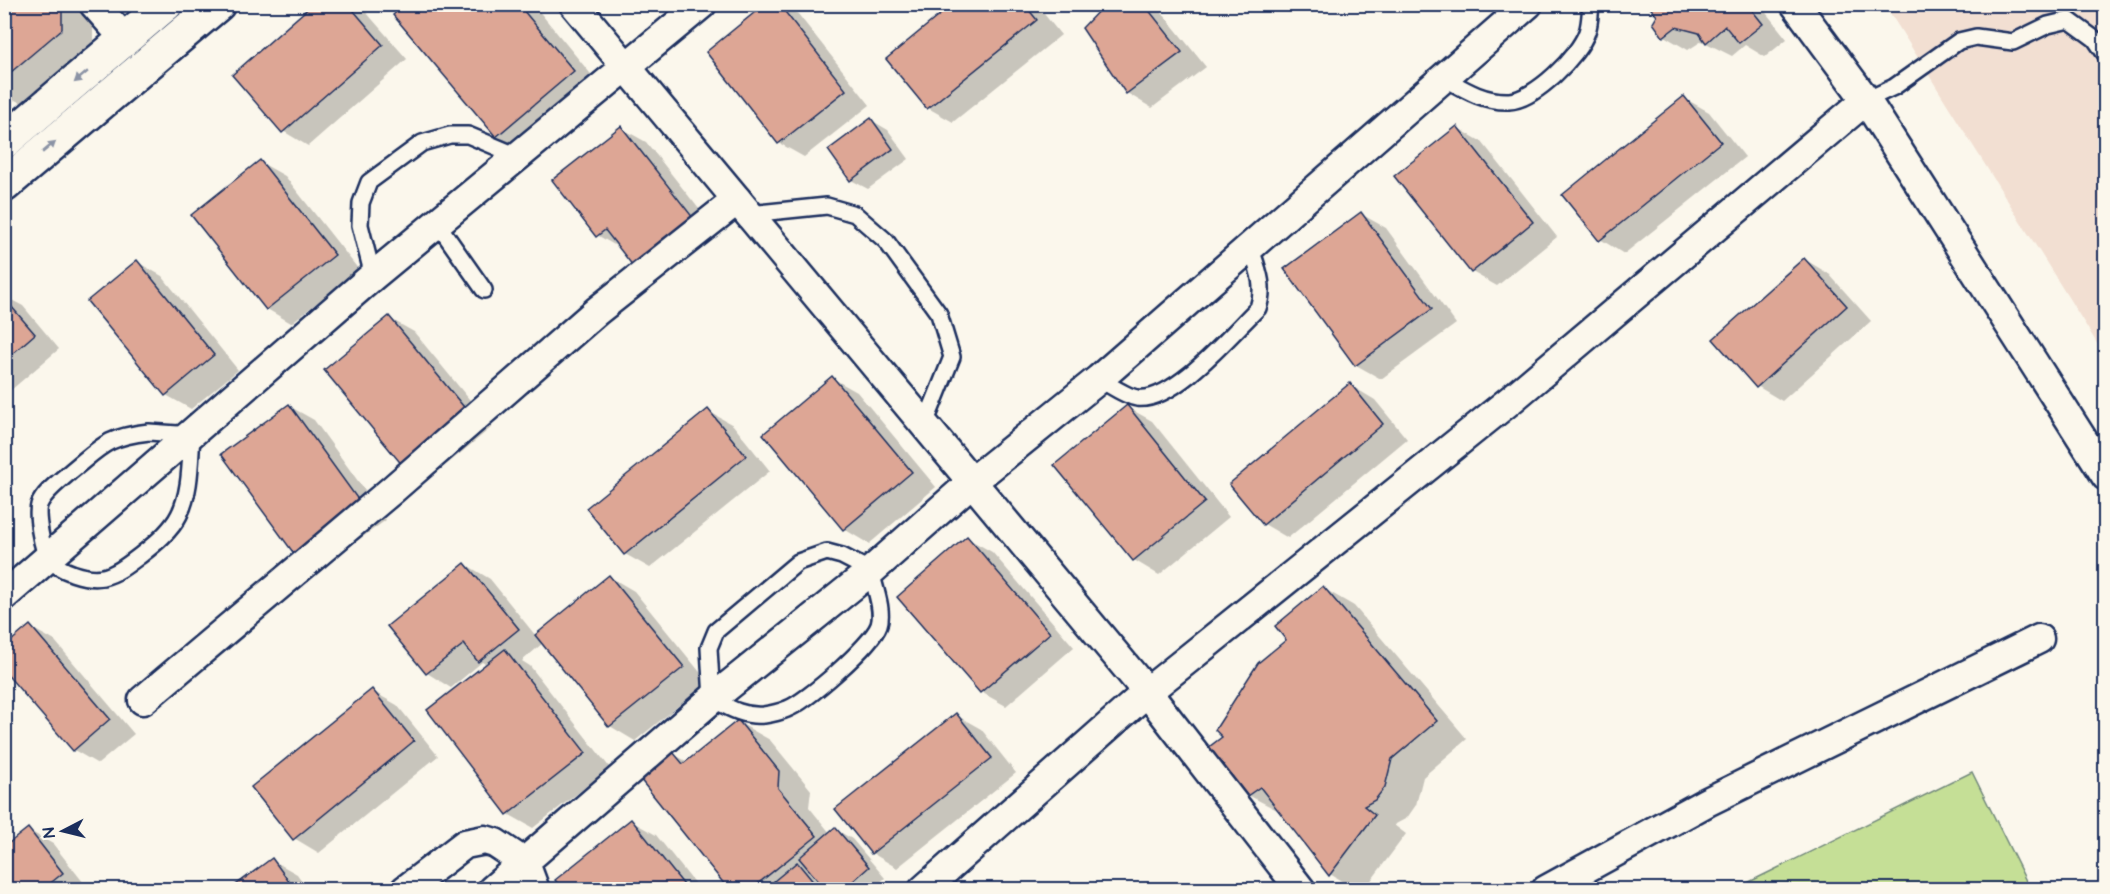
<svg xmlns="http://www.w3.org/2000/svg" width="2110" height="894" font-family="'Architects Daughter',sans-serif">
<rect width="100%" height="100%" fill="#fbf7ec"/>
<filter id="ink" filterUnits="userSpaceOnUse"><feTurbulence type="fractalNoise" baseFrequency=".0167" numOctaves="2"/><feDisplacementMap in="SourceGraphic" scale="12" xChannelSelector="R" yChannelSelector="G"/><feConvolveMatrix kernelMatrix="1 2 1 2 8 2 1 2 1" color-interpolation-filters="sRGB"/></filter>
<g filter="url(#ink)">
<path fill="#f2dfd2" d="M1885 5H2105V356Z"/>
<path fill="#c5df96" stroke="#70877a" stroke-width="1.5" d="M1972 772 2030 889H1735Z"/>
<g fill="#0003">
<path d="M4 4H79L93 21V48L25 105 15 100 4 109Z"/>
<path d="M315 4H359L407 59 308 146 283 131Z"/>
<path d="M407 4H533L604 90 528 154 497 136 395 15Z"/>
<path d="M768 4H782L798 14 870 105 804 157 779 143 708 52Z"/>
<path d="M956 4H1036L1061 35 953 122 928 108 889 59Z"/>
<path d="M1107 4H1155L1206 67 1152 108 1127 93 1084 28Z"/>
<path d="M1649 4H1759L1787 39 1765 57 1745 45 1732 56 1702 41 1688 50 1664 36 1659 16Z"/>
<path d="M1684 98 1709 112 1745 157 1624 254 1600 239Z"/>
<path d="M871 120 888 130 909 159 868 189 851 180Z"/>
<path d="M621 128 646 142 718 233 623 250 597 235Z"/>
<path d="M1458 128 1482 142 1557 237 1497 286 1472 272Z"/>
<path d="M260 162 285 176 359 270 291 323 267 309Z"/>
<path d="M1361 214 1386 228 1456 324 1381 379 1356 365Z"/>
<path d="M1804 259 1829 274 1871 321 1782 401 1757 386Z"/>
<path d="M137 262 162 276 238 370 191 409 166 395Z"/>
<path d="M4 296 23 306 59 349 4 396Z"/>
<path d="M389 318 414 332 492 427 429 479 404 465Z"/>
<path d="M832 378 857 392 936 487 869 544 844 529 765 435Z"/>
<path d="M1350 385 1375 400 1407 439 1288 538 1264 524Z"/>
<path d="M289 406 314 420 386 520 320 568Z"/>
<path d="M1127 407 1152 421 1229 517 1159 575 1134 560Z"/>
<path d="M708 411 733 425 770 471 650 568 625 554Z"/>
<path d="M967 538 992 552 1074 647 1006 706 981 692 899 597Z"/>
<path d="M465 564 490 579 536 636 610 577 634 591 708 682 635 741 610 726 543 643 522 661 530 666 610 768 533 828 508 814 487 665 482 662 451 688 427 673Z"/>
<path d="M1323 588 1354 606 1467 739 1423 777 1416 805 1407 818 1394 825 1406 834 1364 890H1356L1330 874 1281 812 1248 795 1224 737Z"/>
<path d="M30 627 55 641 134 734 98 764 74 750Z"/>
<path d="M372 691 397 705 438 756 319 853 294 838Z"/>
<path d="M956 715 981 729 1016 773 897 868 872 853 837 810Z"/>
<path d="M738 722 770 740 811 790 809 807 830 833 835 829 852 839 885 878 872 890H730L673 754 688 762Z"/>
<path d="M631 821 656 835 700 890H565Z"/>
<path d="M28 830 53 844 87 887 84 890H4Z"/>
<path d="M272 860 297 874 308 890H232Z"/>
</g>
<g fill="#dda695" stroke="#1b2f5e" stroke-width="1.5">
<path d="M4 4H62V29L4 78Z"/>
<path d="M313 4H348L383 45 282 133 232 75Z"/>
<path d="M405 4H518L574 71 496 137 393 15Z"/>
<path d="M765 4H779L846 90 778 144 706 52Z"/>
<path d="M953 4H1024L1037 20 927 109 886 59Z"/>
<path d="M1105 4H1144L1182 52 1126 94 1082 28Z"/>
<path d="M1647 4H1747L1763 24 1739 43 1725 26 1706 43 1699 33 1676 27 1663 37 1653 23 1657 16Z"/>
<path d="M1684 96 1721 142 1599 241 1562 195Z"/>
<path d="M871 118 893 149 850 181 828 150Z"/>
<path d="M621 126 694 219 633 266 605 230 596 237 552 180Z"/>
<path d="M1457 126 1533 222 1471 273 1394 176Z"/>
<path d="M260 160 335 255 266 310 191 215Z"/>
<path d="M1361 212 1432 309 1355 366 1284 269Z"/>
<path d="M1804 258 1847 306 1756 388 1713 339Z"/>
<path d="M137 260 214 355 165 396 87 301Z"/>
<path d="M4 298 35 334 4 361Z"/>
<path d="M389 316 468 412 403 466 324 370Z"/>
<path d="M832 376 912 472 843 530 763 434Z"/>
<path d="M1350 383 1383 424 1263 525 1229 484Z"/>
<path d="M289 404 362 505 295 555 221 454Z"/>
<path d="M1127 405 1205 502 1133 561 1054 465Z"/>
<path d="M708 409 746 456 624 555 586 508Z"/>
<path d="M967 536 1050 633 980 693 897 597Z"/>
<path d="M465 563 519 629 478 662 464 644 426 674 387 626Z"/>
<path d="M609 575 684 667 609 727 535 635Z"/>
<path d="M1323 586 1437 721 1392 759 1385 787 1375 800 1364 806 1375 815 1329 876 1260 787 1247 796 1209 747 1222 737 1215 730 1258 663 1286 640 1275 626Z"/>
<path d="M30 625 110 719 73 751 4 671V647Z"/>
<path d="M505 649 586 753 507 815 427 710Z"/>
<path d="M372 689 414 741 293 840 251 787Z"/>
<path d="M956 713 992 758 871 854 835 809Z"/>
<path d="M738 720 779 771 778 788 817 836 750 890H729L640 779 673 752 683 764Z"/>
<path d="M631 819 688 890H563L555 880Z"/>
<path d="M835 827 869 867 843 890H826L799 858Z"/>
<path d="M28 828 63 873 42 890H4V847Z"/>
<path d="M272 858 295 890H229Z"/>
<path d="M797 862 820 890H775L774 881Z"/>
</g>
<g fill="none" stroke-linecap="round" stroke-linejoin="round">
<g stroke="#1b2f5e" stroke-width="20">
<g id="lane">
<path d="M1444 78C1465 90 1484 102 1509 101 1534 100 1579 56 1587 32 1590 24 1590 13 1591 4"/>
<path d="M1866 100 1894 87 1959 41 1976 37 2013 42 2048 25 2069 20 2095 39 2106 55"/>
<path d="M749 214 827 206 855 214 886 241 939 314 952 357 925 424"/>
<path d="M437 223 484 290"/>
<path d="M373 276 360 225 361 203 369 182 422 143 450 135H468L518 156"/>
<path d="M1099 379C1110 385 1125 396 1137 398 1174 403 1232 333 1258 308 1266 286 1257 267 1250 246"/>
<path d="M149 432 192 435C190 460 191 492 179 515 171 531 155 544 142 554 130 563 117 574 103 577 86 580 59 571 48 558 42 550 36 515 39 505 44 492 60 481 70 472 102 446 106 437 149 432Z"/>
<path d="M827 552 842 556 871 571C874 586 884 610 879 625 872 645 806 702 787 709 780 712 771 714 764 715 744 717 729 708 712 699L709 648 716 631 798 562Z"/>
</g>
</g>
<g stroke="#1b2f5e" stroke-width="33">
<g id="street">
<path d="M94 4 125 39"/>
<path d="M574 4 1147 692 1301 890"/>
<path d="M1795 4 1866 100 2106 476"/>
<path d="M4 596 373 276 702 4"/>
<path d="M143 700 392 490 597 311 737 200"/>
<path d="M405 890 465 844 485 840 495 843 525 863 535 890"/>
<path d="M492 890 712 699 871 571 973 481 1099 379 1528 4"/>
<path d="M923 890 1147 692 1513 398 1866 100"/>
<path d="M1546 890 1707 802 2039 639"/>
</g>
</g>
<g stroke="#1b2f5e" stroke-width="38">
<g id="highway">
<path d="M4 142 166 4"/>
<path d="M4 185 218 4"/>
</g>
</g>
<use href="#lane" stroke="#fbf7ec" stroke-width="15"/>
<use href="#street" stroke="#fbf7ec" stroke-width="28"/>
<use href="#highway" stroke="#fbf7ec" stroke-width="33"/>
</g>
<defs><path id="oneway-solid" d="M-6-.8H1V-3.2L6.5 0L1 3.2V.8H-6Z" transform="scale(1.5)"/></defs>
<g fill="#8b93a5">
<use href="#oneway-solid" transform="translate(81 77) rotate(140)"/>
<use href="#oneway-solid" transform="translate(49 147) rotate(-40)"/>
</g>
</g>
<rect width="2110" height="894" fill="none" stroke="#fbf7ec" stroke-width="24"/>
<rect x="12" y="12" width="2086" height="870" fill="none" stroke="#1b2f5e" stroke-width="2" filter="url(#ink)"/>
<g transform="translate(63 831) rotate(263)" stroke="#fbf7ec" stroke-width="4.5" paint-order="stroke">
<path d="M0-4.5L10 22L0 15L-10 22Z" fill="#1b2f5e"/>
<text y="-9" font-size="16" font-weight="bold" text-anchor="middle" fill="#1b2f5e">N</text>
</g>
</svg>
